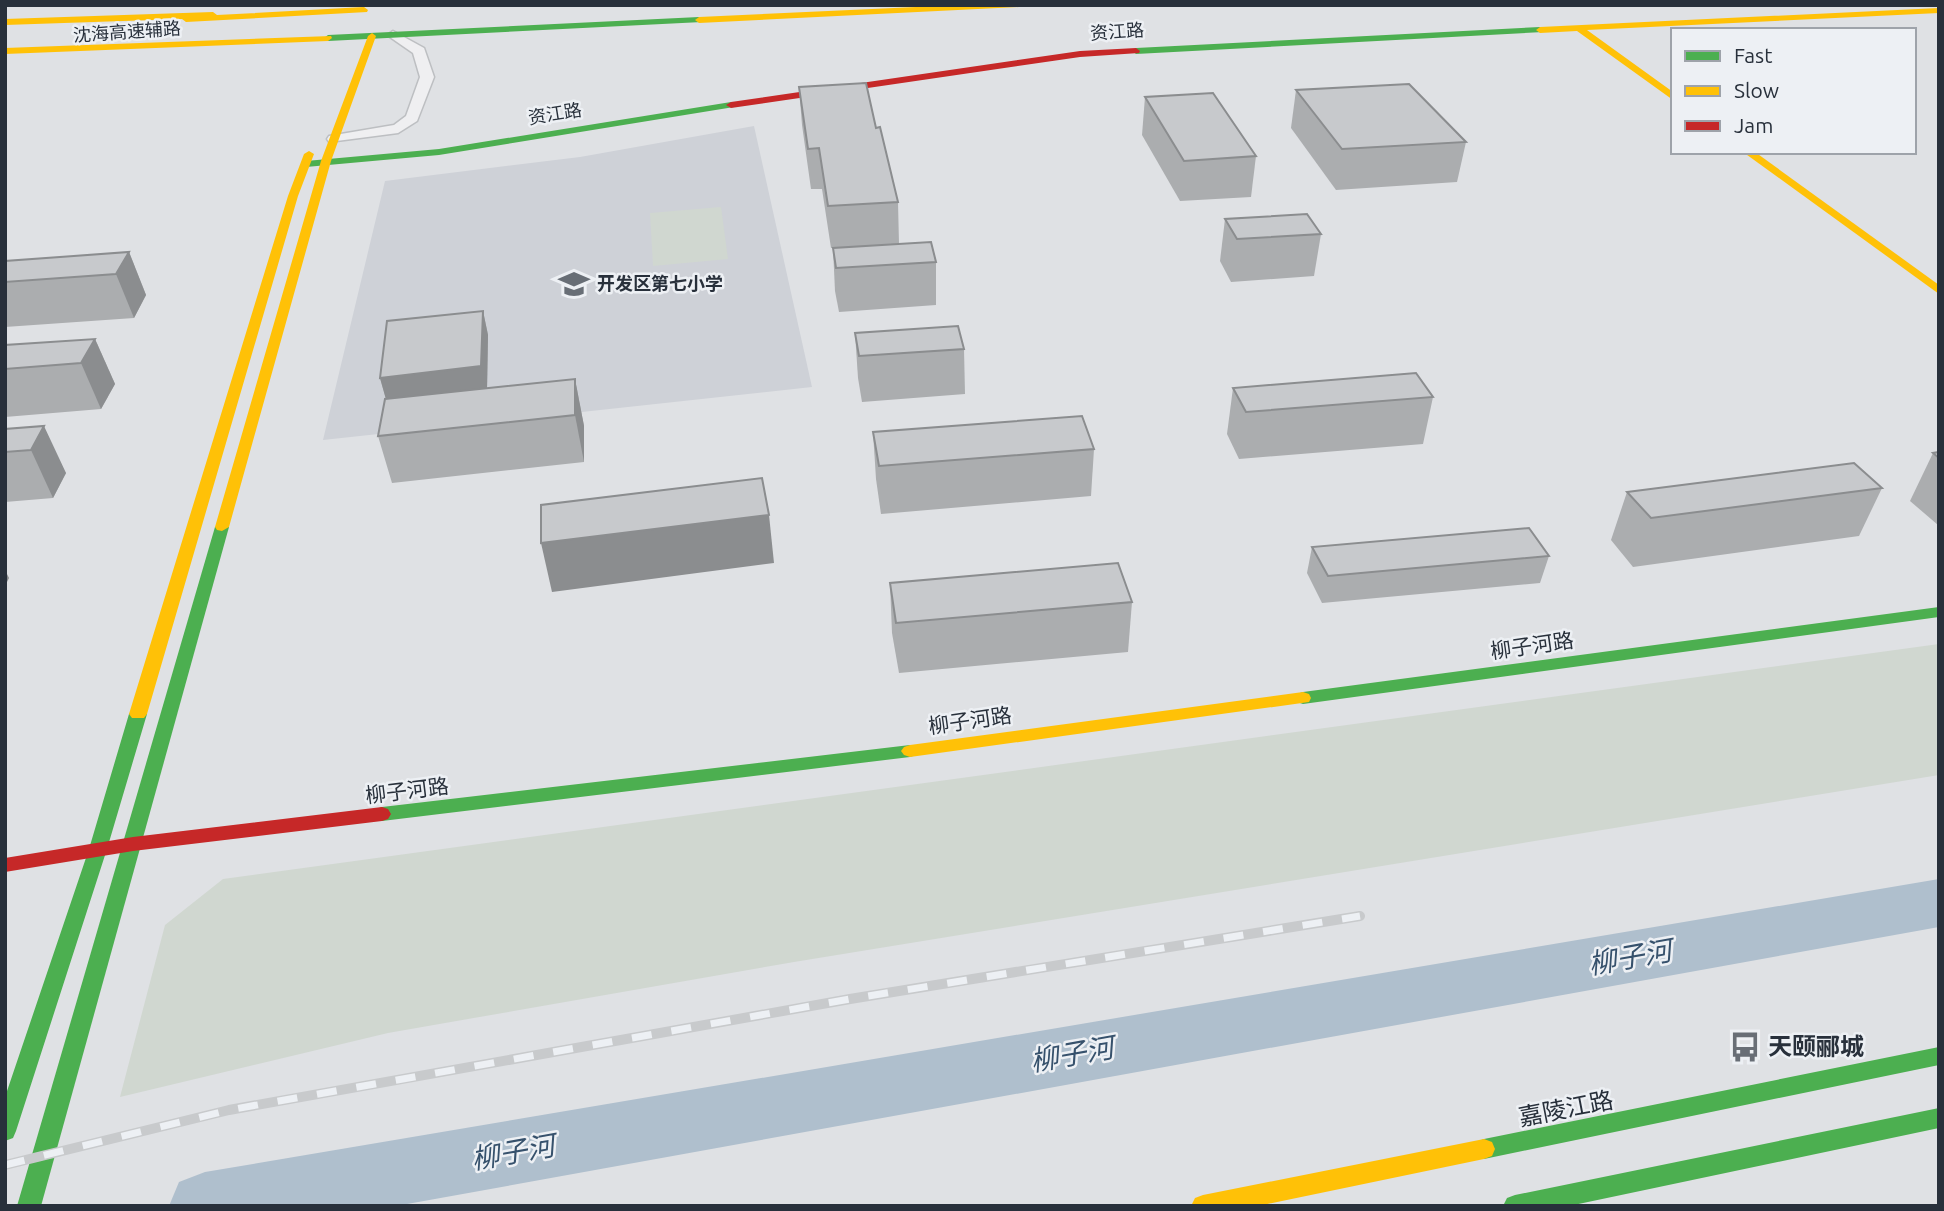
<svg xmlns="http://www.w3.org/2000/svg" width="1944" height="1211" font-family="Ubuntu,'Noto Sans SC',sans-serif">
<rect width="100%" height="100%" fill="#dfe1e4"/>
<path fill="#ced1d7" d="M754 126 812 387 323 440 385 181 580 157Z"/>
<g fill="#d0d7d0">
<path d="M721 207 728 259 653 266 650 213Z"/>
<path d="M1939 644V775L794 962 388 1033 120 1097 165 925 223 879Z"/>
</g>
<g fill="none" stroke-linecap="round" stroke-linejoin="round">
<path fill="#afbfcd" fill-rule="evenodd" d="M1939 879V927L396 1206H169L179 1182 205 1172Z"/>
<g stroke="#bdbfc2" stroke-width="3">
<path id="street" d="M393 31 424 48 434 77 417 121 398 133 329 142 327 139 329 136 394 125 406 116 420 77 413 53 387 35Z"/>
</g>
<use href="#street" fill="#efeff1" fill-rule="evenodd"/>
<g fill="#4caf50" fill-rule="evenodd">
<path d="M699 17 702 18V22L328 41 324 38 328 35Z"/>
<path d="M1540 27 1544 30 1543 32 1136 54 1132 51 1136 48Z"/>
<path d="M731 102 734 103V107L439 155 306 167 301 164 306 161 439 149Z"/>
<path d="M222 523 229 527 41 1206H17L215 527Z"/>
<path d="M1939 607V617L1303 704 1297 702 1295 698 1297 694 1303 692Z"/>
<path d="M138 708 144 710 147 714 107 849 16 1131 13 1138 5 1141V1097L89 849 129 714 132 710Z"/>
<path d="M910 745 916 747 919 751 916 755 910 757 382 821 376 819 373 814 376 809 382 807Z"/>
<path d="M1939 1047V1065L1484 1159 1476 1156 1473 1149 1476 1142 1484 1139Z"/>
<path d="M1939 1108V1128L1569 1206H1503L1507 1198 1515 1195Z"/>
</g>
<g fill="#ffc107" fill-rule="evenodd">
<path d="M960 5H1023L1019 7 699 23 695 20 699 17Z"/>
<path d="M364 7 368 10 367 12 186 22 182 19 5 25V19L213 12 217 15Z"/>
<path d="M1939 8V13L1587 30 1673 92V100L1577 31 1540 33 1536 30 1540 27Z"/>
<path d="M372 33 376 36 331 161 229 527 222 531 217 530 215 527 321 161 368 36Z"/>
<path d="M331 36 332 38 328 41 5 54V48Z"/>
<path d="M309 151 314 154 298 196 147 714 144 718H132L129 714 288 196 304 154Z"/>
<path d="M1743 152H1755L1939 285V294Z"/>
<path d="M1303 692 1309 694 1311 698 1309 702 910 757 904 755 901 751 904 747 910 745Z"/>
<path d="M1484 1139 1492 1142 1495 1149 1492 1156 1484 1159 1258 1206H1191L1195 1198 1203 1195Z"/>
</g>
<g fill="#c62828" fill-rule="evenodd">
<path d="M1136 48 1140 51 1139 53 1080 57 731 108 726 105 731 102 1080 51Z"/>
<path d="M382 807 388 809 391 814 388 819 382 821 133 851 5 872V858L133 837Z"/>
</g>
<g stroke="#c8cacc" stroke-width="10">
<path id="rail" d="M5 1165 229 1110 850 999 1360 916"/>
</g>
<use href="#rail" stroke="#edf0f4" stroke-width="7" stroke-dasharray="20" stroke-linecap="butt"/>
</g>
<g fill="#abadaf">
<path d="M799 87 876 128 898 202 899 244 831 248 822 189H811L802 125Z"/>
<path d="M1296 90 1466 142 1457 182 1336 190 1291 128Z"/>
<path d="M1145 97 1256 156 1251 197 1180 201 1142 135Z"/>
<path d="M1225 219 1321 234 1314 276 1231 282 1220 261Z"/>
<path d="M833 248 936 262V305L839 312 835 291Z"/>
<path d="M129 252 146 295 134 318 5 327V261Z"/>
<path d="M483 311 488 335 487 388 575 379 584 426V462L392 483 378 436 386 399 380 378Z"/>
<path d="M855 333 964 349 965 394 862 402 858 378Z"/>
<path d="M95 339 115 384 101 409 5 417V345Z"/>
<path d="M1233 388 1433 397 1423 444 1239 459 1227 434Z"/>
<path d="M5 429 66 473 53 498 5 502Z"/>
<path d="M873 432 1094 449 1091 496 881 514 876 479Z"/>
<path d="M1939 452V525H1938L1910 501 1933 453Z"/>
<path d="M1882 488 1859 536 1633 567 1611 540 1627 492Z"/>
<path d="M1312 547 1549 556 1540 583 1322 603 1307 573Z"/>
<path d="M890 583 1132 602 1128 652 899 673 892 633Z"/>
</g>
<g fill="#8b8d8f">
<path d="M129 252 146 295 134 318 116 274Z"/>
<path d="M483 311 488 335 487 391 387 403 380 378Z"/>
<path d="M95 339 115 384 101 409 81 363Z"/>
<path d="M575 379 584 426V462L575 415Z"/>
<path d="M44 426 66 473 53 498 31 450Z"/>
<path d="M769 515 774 563 552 592 541 543Z"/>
<path d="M5 570 9 578 5 586Z"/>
</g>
<g fill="#c7c9cc" stroke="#8b8d8f" stroke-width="2">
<path d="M866 83 876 128 880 127 898 202 828 206 819 148 808 149 799 87Z"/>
<path d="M1409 84 1466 142 1342 149 1296 90Z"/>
<path d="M1213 93 1256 156 1184 161 1145 97Z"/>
<path d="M1307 214 1321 234 1237 239 1225 219Z"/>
<path d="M931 242 936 262 836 268 833 248Z"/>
<path d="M129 252 116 274 5 282V261Z"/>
<path d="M483 311 481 366 380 378 387 321Z"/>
<path d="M958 326 964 349 859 356 855 333Z"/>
<path d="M95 339 81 363 5 369V345Z"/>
<path d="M1416 373 1433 397 1246 412 1233 388Z"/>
<path d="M575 379V415L378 436 385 399Z"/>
<path d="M1082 416 1094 449 879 466 873 432Z"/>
<path d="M44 426 31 450 5 452V429Z"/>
<path d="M1939 452V458L1933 453Z"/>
<path d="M1854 463 1882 488 1651 518 1627 492Z"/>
<path d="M762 478 769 515 541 543V505Z"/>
<path d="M1529 528 1549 556 1328 576 1312 547Z"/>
<path d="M1118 563 1132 602 896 623 890 583Z"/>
</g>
<defs>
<g id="school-bare" transform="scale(2.415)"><path d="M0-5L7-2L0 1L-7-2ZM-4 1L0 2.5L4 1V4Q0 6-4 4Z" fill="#686e76" stroke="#edf0f4" stroke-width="2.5" paint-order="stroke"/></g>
<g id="bus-bare" transform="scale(2.415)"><path d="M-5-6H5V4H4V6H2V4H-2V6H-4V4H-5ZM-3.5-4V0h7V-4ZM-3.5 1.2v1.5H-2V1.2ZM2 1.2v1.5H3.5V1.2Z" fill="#686e76" stroke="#edf0f4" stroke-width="2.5" paint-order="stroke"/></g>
</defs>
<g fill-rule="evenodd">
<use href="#school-bare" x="574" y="284"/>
<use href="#bus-bare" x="1745" y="1047"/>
</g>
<g text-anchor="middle" stroke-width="5" stroke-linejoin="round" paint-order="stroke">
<g font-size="18" fill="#28303b" stroke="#edf0f4">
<text transform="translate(127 32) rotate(-4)" y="6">沈海高速辅路</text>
<text transform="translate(1117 32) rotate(-4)" y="6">资江路</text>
<text transform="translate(555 114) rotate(-9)" y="6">资江路</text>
</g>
<g font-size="18" font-weight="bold" fill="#28303b" stroke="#edf0f4" text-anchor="start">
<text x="597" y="290">开发区第七小学</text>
</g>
<g font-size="21" fill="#28303b" stroke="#edf0f4">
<text transform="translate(1532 646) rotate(-8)" y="7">柳子河路</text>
<text transform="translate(970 721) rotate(-8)" y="7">柳子河路</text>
<text transform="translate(407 791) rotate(-7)" y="7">柳子河路</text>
</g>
<g font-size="24" font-weight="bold" fill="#28303b" stroke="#edf0f4" text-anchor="start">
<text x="1768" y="1055">天颐郦城</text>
</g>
<g font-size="24" fill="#28303b" stroke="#edf0f4">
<text transform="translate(1566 1109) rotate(-11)" y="8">嘉陵江路</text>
</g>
<g font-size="28" font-style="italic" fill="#36516c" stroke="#edf0f4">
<text transform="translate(1630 957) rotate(-10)" y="10">柳子河</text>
<text transform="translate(1072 1054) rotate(-10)" y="10">柳子河</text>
<text transform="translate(513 1152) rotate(-10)" y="10">柳子河</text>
</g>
</g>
<rect width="1944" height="1211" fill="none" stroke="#28303b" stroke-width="14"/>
<rect x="1671" y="28" width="245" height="126" fill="#edf0f4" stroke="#9ea3aa" stroke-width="2"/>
<rect x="1685" y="51" width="35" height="10" fill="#4caf50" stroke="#9ea3aa" stroke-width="2"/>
<text x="1734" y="63" font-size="21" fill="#28303b">Fast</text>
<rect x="1685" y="86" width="35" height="10" fill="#ffc107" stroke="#9ea3aa" stroke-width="2"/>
<text x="1734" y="98" font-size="21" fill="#28303b">Slow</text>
<rect x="1685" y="121" width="35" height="10" fill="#c62828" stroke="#9ea3aa" stroke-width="2"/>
<text x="1734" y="133" font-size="21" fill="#28303b">Jam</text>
</svg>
